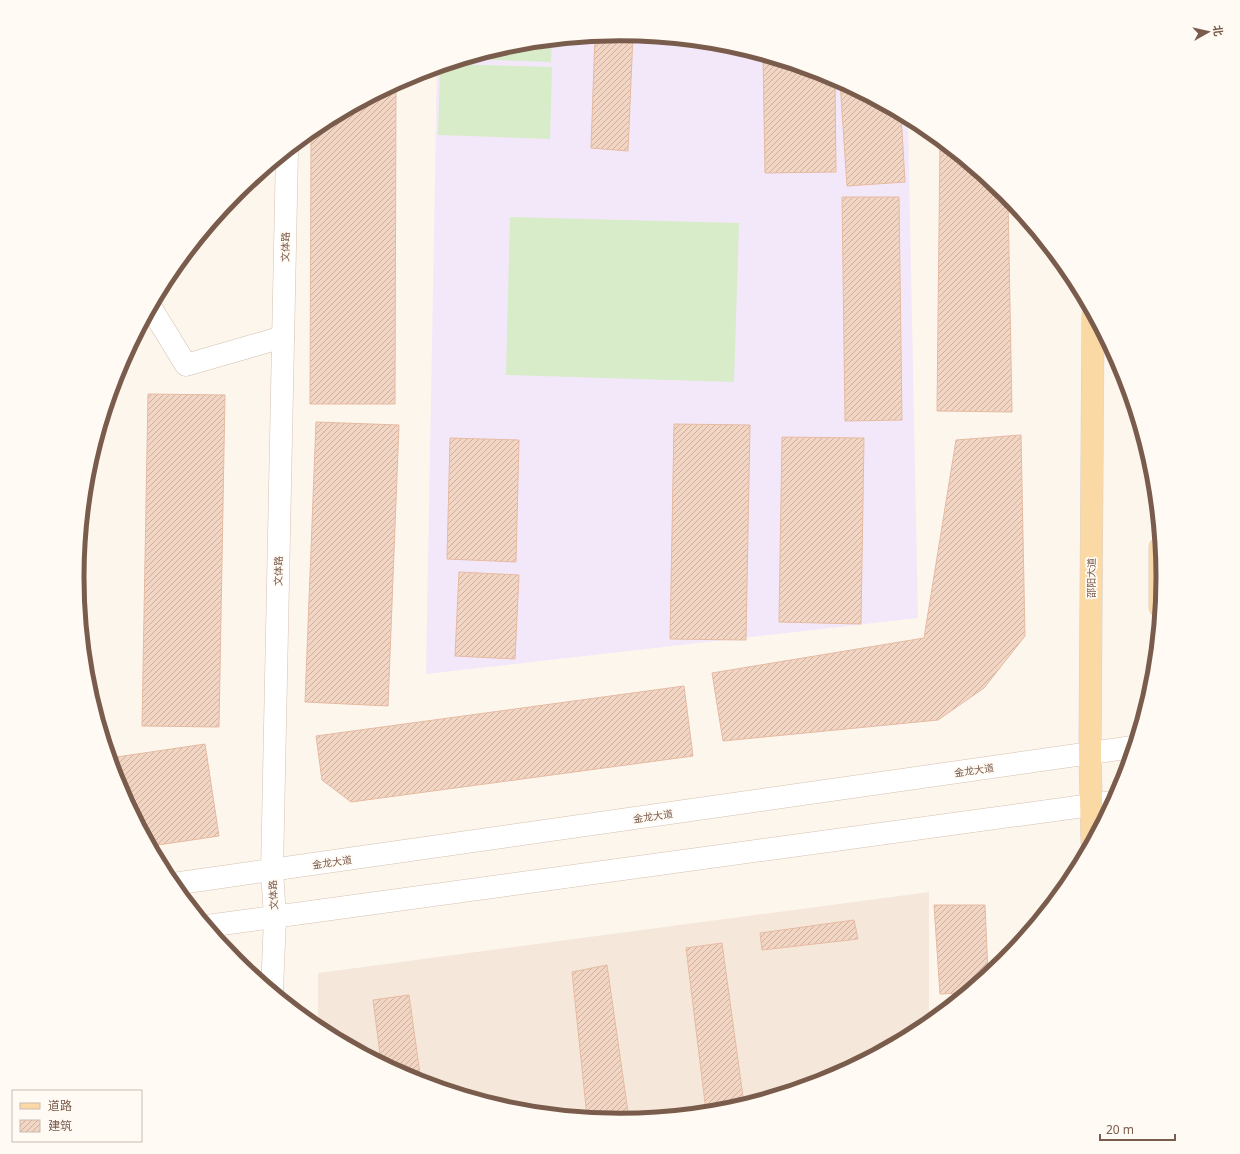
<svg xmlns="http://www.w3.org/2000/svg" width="1240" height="1154" font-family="'Noto Sans','Noto Sans SC',sans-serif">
<defs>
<pattern id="building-hatch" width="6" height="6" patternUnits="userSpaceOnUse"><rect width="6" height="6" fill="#f3d5c3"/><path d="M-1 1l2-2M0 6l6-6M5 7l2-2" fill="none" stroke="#cab0a1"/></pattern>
</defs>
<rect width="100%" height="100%" fill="#fdf6ec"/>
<path fill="#f5e8da" d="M929 892V1022L921 1029 828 1079 726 1110 620 1120 514 1110 412 1079 318 1028V973Z"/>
<path fill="#f3e8fa" d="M620 34 726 44 828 75 908 118 918 618 426 674 437 68 514 44Z"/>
<g fill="#d8ecc9">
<path d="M552 41 551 62 466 59 514 44Z"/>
<path d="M449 64 552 67 550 139 438 135 440 67Z"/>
<path d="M510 217 739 223 734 382 506 375Z"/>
</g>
<g fill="url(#building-hatch)" stroke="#e6bba3">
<path d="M620 34 633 35 628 151 591 148 595 36Z"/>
<path d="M763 56 828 75 835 79 836 172 765 173Z"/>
<path d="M840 82 901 114 905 182 847 186Z"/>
<path d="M396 84 395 404H310L311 131 319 125Z"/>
<path d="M940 140 1004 193 1008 198 1012 412 937 411Z"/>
<path d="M842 197H899L902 420 845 421Z"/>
<path d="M148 394 225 395 219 727 142 726Z"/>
<path d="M316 422 399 425 388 706 305 702Z"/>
<path d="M674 424 750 425 746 640 670 639Z"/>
<path d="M1021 435 1025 636 984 688 938 720 723 741 712 673 924 638 956 440Z"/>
<path d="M782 437 864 438 861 624 779 622Z"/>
<path d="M450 438 519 440 516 562 447 559Z"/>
<path d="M459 572 519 575 515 659 455 656Z"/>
<path d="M684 686 693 756 351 802 322 780 316 736Z"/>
<path d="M205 744 219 836 151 846 118 785 110 758Z"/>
<path d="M934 905H985L988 974 965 993 940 994Z"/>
<path d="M854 920 858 939 762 950 760 933Z"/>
<path d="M722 943 744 1104 726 1110 706 1111 686 948Z"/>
<path d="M607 965 629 1119 620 1120 587 1117 572 972Z"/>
<path d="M409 995 421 1081 412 1079 381 1062 373 1000Z"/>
</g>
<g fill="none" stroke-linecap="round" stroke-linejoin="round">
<g stroke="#d1beb0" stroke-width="23">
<path id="street" d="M151 308 186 365 283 337"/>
</g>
<g stroke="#d6c0b0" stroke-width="23">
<g id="secondary">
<path d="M173 884 1133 747"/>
<path d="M207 926 1113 802"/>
<path d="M272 991 275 917 272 871 287 151"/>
</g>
</g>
<g stroke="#dad1cd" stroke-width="23">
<g id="primary">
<path d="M1160 607V548"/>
<path d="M1092 841 1090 753 1093 316"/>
</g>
</g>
<use href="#street" stroke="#fff" stroke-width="22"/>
<use href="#secondary" stroke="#fff" stroke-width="22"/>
<use href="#primary" stroke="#fbd9a5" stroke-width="22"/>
</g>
<g text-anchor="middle" stroke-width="3.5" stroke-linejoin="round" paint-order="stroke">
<g font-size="10" fill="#7a5c4d" stroke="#fffaf3">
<text transform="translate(285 247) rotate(-89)" y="4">文体路</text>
<text transform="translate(278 571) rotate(-89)" y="4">文体路</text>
<text transform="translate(1091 578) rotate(-90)" y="4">邵阳大道</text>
<text transform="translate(974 770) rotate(-8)" y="4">金龙大道</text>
<text transform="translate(653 816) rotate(-8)" y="4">金龙大道</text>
<text transform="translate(332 862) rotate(-8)" y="4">金龙大道</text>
<text transform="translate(273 895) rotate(-93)" y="4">文体路</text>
</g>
</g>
<path d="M0 0H1240V1154H0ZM84 577a536 536 0 1 1 1072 0a536 536 0 1 1-1072 0Z" fill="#fffaf3" fill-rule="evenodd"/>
<path fill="none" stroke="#7a5c4d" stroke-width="5" d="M84 577a536 536 0 1 1 1072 0a536 536 0 1 1-1072 0Z"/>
<rect x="12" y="1090" width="130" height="52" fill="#fffaf3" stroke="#cabbb1"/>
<rect x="20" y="1103" width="20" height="6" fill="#fbd9a5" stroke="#cabbb1"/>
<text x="48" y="1110" font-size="12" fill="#7a5c4d">道路</text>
<rect x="20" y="1120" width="20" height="12" fill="url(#building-hatch)" stroke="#cabbb1"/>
<text x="48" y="1130" font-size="12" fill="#7a5c4d">建筑</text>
<g transform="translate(1208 32) rotate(82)" stroke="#fffaf3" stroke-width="3" paint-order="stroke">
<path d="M0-3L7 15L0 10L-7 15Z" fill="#7a5c4d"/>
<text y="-6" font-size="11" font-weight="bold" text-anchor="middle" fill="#7a5c4d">北</text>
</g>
<path d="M1100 1134v6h75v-6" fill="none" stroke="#7a5c4d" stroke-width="2"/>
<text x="1106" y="1134" font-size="12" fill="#7a5c4d" stroke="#fffaf3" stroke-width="3" paint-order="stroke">20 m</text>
</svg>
